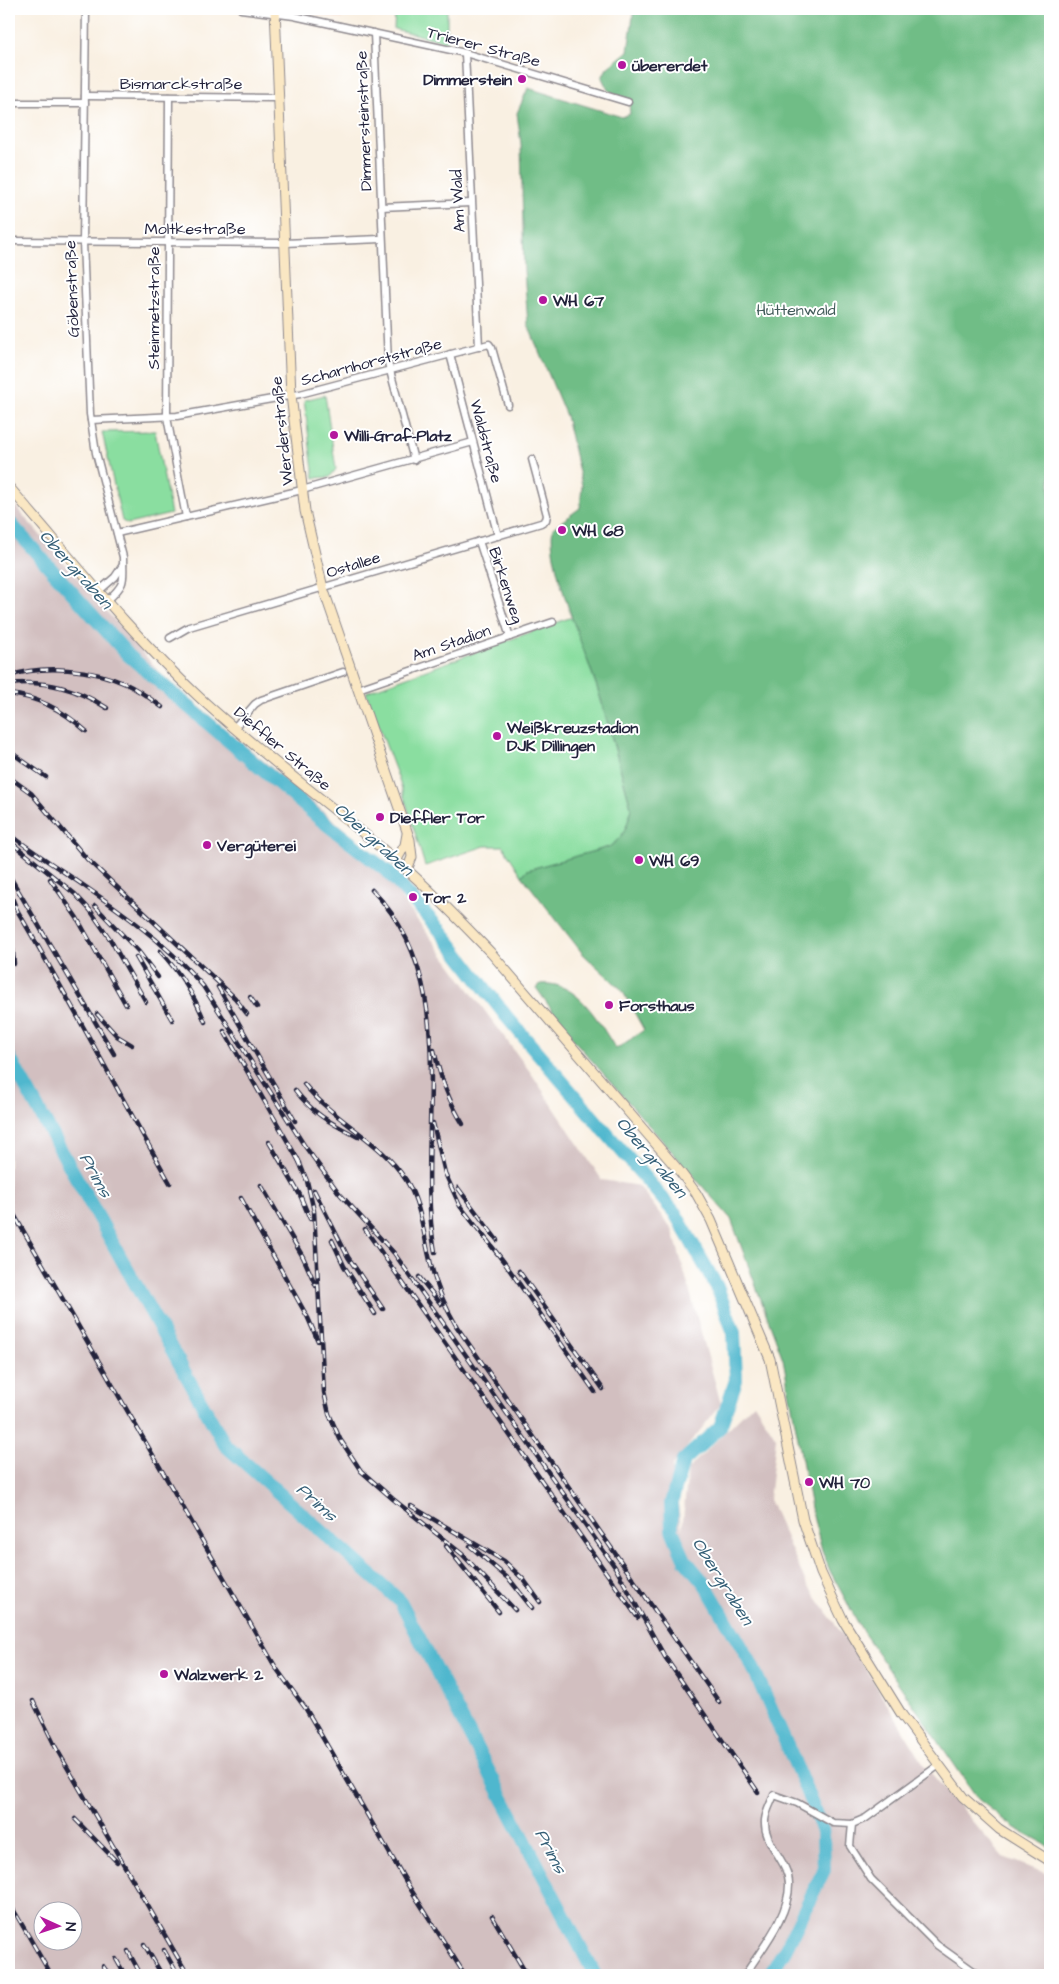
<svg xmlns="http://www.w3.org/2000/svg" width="1059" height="1984" font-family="'Architects Daughter',sans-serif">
<rect width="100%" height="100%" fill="#fff"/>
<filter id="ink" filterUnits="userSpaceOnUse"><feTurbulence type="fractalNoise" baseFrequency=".02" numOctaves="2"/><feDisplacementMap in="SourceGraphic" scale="10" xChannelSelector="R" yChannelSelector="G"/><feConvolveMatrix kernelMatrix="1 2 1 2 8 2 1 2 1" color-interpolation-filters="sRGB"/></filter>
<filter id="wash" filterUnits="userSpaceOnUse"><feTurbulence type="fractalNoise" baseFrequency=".0096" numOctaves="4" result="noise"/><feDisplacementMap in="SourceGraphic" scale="20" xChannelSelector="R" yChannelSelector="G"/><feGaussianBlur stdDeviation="1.12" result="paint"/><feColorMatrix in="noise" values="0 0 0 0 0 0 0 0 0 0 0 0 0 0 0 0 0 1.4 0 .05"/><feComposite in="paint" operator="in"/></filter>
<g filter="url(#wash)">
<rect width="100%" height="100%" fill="#f9f0e2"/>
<path fill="#f7d1c8" d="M286 9H342V19L287 9Z"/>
<path fill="#d2bfc0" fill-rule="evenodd" d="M9 499 163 676 405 880 401 898 531 1073 602 1180 639 1186 673 1231 721 1404 672 1466 682 1530 688 1469 754 1403 776 1438 769 1500 806 1583 859 1658 925 1766 1003 1857 1050 1875V1975H9ZM42 1912H72V1942H42Z"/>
<g fill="#8adea0" stroke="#56806e">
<path d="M395 9H447V42L394 29Z"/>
<path d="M325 395 336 469 330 477 314 478 304 400Z"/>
<path d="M155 431 171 514 128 524 122 521 102 432Z"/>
<path d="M572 617 599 693 631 807C628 826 625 836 609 847L527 870 522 876 503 846H485L425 866 399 780 366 692Z"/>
</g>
<path fill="#6fbd86" stroke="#487060" d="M634 9H1050V1847L1015 1828 978 1799 863 1632 830 1571 822 1551 811 1508 783 1359 731 1219 572 1038 537 989 540 984C578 980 598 1021 616 1049L644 1030 622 990 583 954 522 876 527 870 609 847C625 836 628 826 631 807 620 769 611 730 599 693 588 657 545 560 553 528L580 508 582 485 566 416 528 325 524 270 521 144 517 113 528 88 622 117 630 114 629 102 608 90 602 78 607 68 628 51Z"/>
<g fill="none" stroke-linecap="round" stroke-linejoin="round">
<g stroke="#50b7ce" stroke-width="14">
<path d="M9 522 128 655 320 819 388 872 439 929 506 1016 675 1213 717 1287 734 1333 736 1380 720 1427 683 1461 671 1503 672 1530 685 1560 705 1584 751 1663 800 1775 823 1832 824 1870 785 1950 769 1975"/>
<path d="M9 1057 225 1445 400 1601 595 1975"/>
</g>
</g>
</g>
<g filter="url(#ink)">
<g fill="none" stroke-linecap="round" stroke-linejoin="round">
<g stroke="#8e898e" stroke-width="9">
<g id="street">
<path d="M86 9 83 242 90 414 96 453 123 557C123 581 127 582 108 600"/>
<path d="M241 9 294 16 465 53 628 102"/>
<path d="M374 33 388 363 414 460"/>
<path d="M465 53 479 347"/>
<path d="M85 96 278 98"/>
<path d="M169 97 167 417 186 517"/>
<path d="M9 103H85"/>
<path d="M381 207 471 203"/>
<path d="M9 241 284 243 381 239"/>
<path d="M450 354 498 536"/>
<path d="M91 420 177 416 300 394 489 344 492 348 508 405"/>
<path d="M117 533 302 490 473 442"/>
<path d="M479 541 510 637"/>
<path d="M99 591 115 577 123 565"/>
<path d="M170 638 189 627 541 523 546 520 547 515 532 459"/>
<path d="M358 689 553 622"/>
<path d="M234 728 255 704 261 700 343 672"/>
<path d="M852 1824 850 1846 871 1879 937 1945 979 1975"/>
<path d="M745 1975C761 1949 790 1916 789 1883 788 1860 763 1844 765 1820 766 1811 771 1803 774 1795L797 1803 833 1823 852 1824 866 1818 939 1765"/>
</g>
</g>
<g stroke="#8e898e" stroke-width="11">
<g id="secondary">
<path d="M275 9 291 395 305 511 323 588 410 840 412 857 407 870"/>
<path d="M9 487C71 558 130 633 199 697 265 758 338 810 406 869 436 895 464 925 492 954L681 1173 696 1193 711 1220 770 1359 803 1520 821 1573 843 1620 902 1715 963 1797 999 1829 1050 1861"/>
<path d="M396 861 405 845 407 834"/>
</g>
</g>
<use href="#street" stroke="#fff" stroke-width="6"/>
<use href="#secondary" stroke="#fae7c3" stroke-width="9"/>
<g stroke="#22223b" stroke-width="4.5">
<g id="rail">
<path d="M9 676C44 664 92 669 126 684 139 690 151 699 162 707"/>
<path d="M9 684C46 680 76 688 107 708"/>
<path d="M9 694C39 697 64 711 86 731"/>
<path d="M9 751 46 777"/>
<path d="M9 777 31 793 87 859 235 998 247 1014"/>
<path d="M9 834C76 883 148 922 203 986L304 1145 339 1193 394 1253 615 1567 665 1657 758 1792"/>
<path d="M13 844 75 894 90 910 110 939 146 1002"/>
<path d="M9 875 114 1054"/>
<path d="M50 879 77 918 126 1005"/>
<path d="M9 890 17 910C70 1000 118 1092 170 1183"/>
<path d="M372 890C467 986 413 1134 435 1252"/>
<path d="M9 901 14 964"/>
<path d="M95 906 139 952 158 977"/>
<path d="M160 951C180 973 194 994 205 1022"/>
<path d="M136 957 172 1020"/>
<path d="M218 987 295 1121"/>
<path d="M250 997 257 1007"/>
<path d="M97 1014 117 1036 132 1045"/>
<path d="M224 1031 300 1163"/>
<path d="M434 1050C440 1077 448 1100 463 1124"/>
<path d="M304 1084C334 1121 380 1140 406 1180 420 1202 423 1231 429 1256 434 1281 444 1305 457 1327L719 1702"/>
<path d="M295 1090C314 1115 331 1123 358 1137"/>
<path d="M433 1123 445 1173 460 1206 504 1262 595 1392"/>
<path d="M269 1142 300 1195 310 1219"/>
<path d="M298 1159 307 1181 314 1211 324 1392 329 1414 340 1439 361 1471 393 1499 462 1554 515 1610"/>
<path d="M261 1185 303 1257 316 1286"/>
<path d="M458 1188 497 1240"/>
<path d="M314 1190 348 1257 383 1309"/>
<path d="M241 1198 308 1318 318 1341"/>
<path d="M9 1206 276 1668 306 1709 408 1885 465 1975"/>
<path d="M365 1229 638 1618"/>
<path d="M332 1240 344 1266 375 1314"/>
<path d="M519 1271 603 1389"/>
<path d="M419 1277 441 1304"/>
<path d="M411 1506 504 1561 524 1580 540 1602"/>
<path d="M446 1546 499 1612"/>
<path d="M470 1546 510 1580 532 1608"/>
<path d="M33 1701 56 1748 188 1975"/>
<path d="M75 1819 117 1862"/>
<path d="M9 1902 51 1975"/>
<path d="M492 1916 527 1975"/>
<path d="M144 1944 162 1975"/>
<path d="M164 1950 178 1975"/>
<path d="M128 1951 141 1975"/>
<path d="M116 1959 125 1975"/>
<path d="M103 1966 109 1975"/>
<path d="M90 1973 92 1975"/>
</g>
</g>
<use href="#rail" stroke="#fff" stroke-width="2.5" stroke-dasharray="8" stroke-linecap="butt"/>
</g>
</g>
<g fill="#b5179e" stroke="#fff" stroke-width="2">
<circle cx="622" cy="65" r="5"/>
<circle cx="522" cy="79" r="5"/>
<circle cx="543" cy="300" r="5"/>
<circle cx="334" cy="435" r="5"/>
<circle cx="562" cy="530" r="5"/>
<circle cx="497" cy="736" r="5"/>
<circle cx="380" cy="817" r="5"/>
<circle cx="207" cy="845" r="5"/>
<circle cx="639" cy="860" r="5"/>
<circle cx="413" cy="897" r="5"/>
<circle cx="609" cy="1005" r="5"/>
<circle cx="809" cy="1482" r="5"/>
<circle cx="164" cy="1674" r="5"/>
</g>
<g text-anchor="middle" stroke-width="4" stroke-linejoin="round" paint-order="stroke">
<g font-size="16" fill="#22223b" stroke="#fff">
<text transform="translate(484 46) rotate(15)" y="6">Trierer Straße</text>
<text x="181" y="89">Bismarckstraße</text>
<text transform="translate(363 121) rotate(-92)" y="6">Dimmersteinstraße</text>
<text transform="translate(457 201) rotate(-93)" y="6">Am Wald</text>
<text x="195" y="234">Moltkestraße</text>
<text transform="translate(71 289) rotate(-92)" y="6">Göbenstraße</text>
<text transform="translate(153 308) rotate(-90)" y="6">Steinmetzstraße</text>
<text transform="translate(371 361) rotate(-15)" y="6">Scharnhorststraße</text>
<text transform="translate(281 431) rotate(-96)" y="6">Werderstraße</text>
<text transform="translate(487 441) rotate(75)" y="6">Waldstraße</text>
<text transform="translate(353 564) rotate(-17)" y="6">Ostallee</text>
<text transform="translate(507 585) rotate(72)" y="6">Birkenweg</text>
<text transform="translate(451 642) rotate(-19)" y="6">Am Stadion</text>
<text transform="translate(283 748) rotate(40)" y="6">Dieffler Straße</text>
</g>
<g font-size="16" font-weight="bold" fill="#22223b" stroke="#fff" text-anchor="start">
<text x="632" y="71">übererdet</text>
<text x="512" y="85" text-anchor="end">Dimmerstein</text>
<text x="553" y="306">WH 67</text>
<text x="344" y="441">Willi-Graf-Platz</text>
<text x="572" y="536">WH 68</text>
<text x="507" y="733">Weißkreuzstadion<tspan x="507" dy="18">DJK Dillingen</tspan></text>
<text x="390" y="823">Dieffler Tor</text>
<text x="217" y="851">Vergüterei</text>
<text x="649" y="866">WH 69</text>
<text x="423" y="903">Tor 2</text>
<text x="619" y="1011">Forsthaus</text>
<text x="819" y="1488">WH 70</text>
<text x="174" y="1680">Walzwerk 2</text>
</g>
<g font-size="16" fill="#415a59" stroke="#fff">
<text x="796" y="315">Hüttenwald</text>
</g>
<g font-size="18" font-style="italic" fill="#345e76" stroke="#fff">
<text transform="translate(76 569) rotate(48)" y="6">Obergraben</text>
<text transform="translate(374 839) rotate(42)" y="6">Obergraben</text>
<text transform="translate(652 1157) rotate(50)" y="6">Obergraben</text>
<text transform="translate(96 1175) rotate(61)" y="6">Prims</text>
<text transform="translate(317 1502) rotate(42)" y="6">Prims</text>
<text transform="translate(723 1581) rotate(58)" y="6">Obergraben</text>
<text transform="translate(551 1851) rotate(62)" y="6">Prims</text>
</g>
</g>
<rect width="1059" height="1984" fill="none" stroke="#fff" stroke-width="30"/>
<g transform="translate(58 1926) rotate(93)"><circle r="24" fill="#ffffff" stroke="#a7a7b1"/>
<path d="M0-4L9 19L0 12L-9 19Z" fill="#b5179e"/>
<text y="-8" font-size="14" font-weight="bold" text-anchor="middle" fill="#22223b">N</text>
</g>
</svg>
